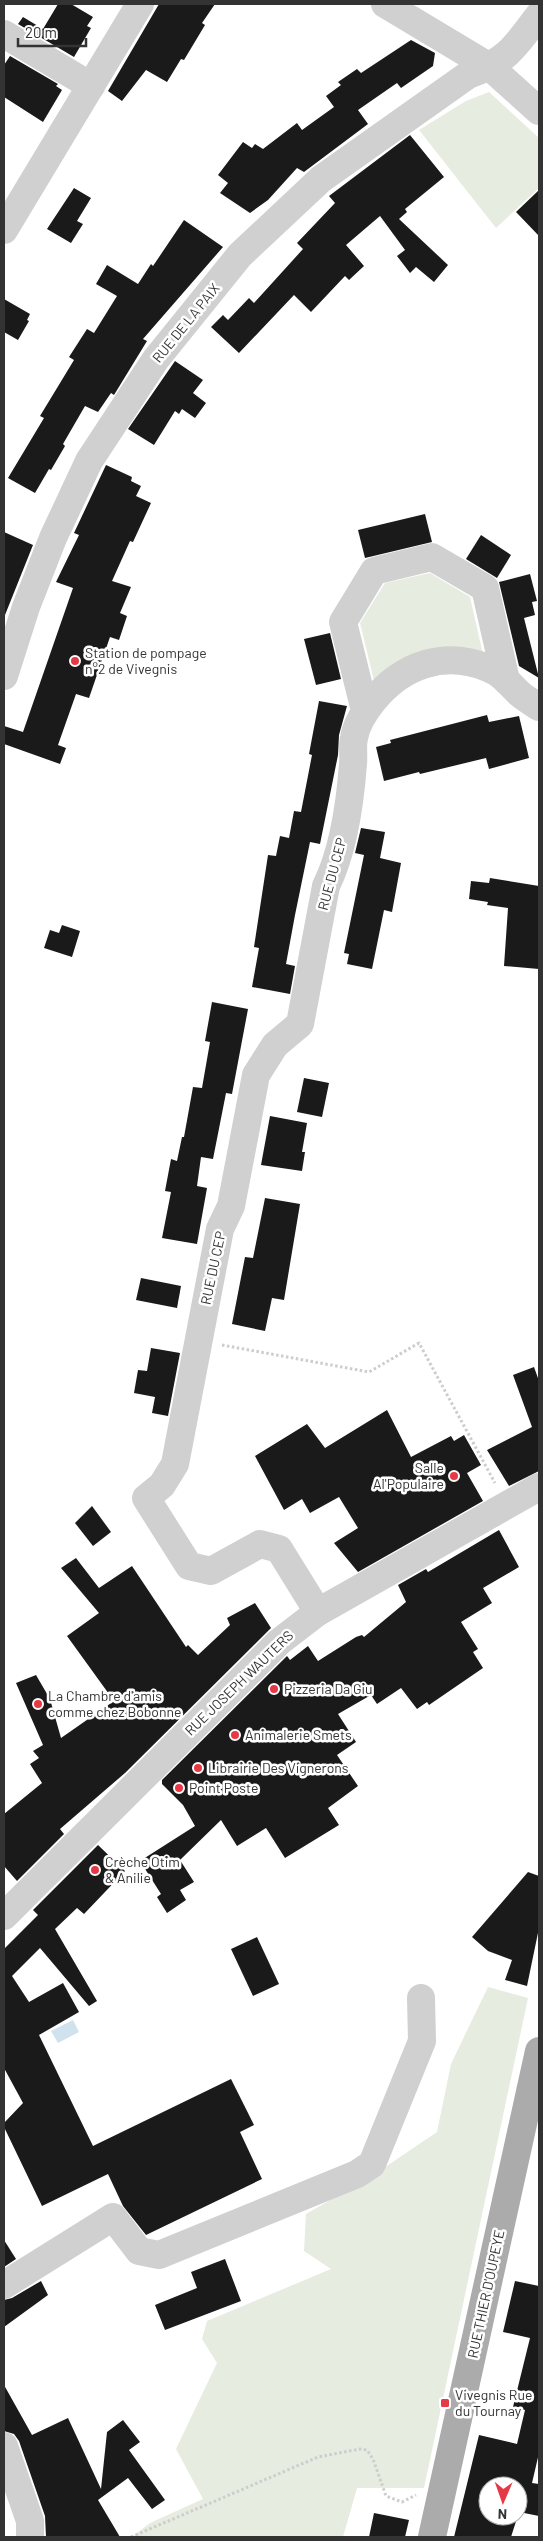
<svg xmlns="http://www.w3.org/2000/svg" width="543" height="2541" font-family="Barlow,sans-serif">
<rect width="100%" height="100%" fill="#fff"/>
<g fill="#e6ecdf">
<path d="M489 92 539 138V188L496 228 419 130 466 101Z"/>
<path d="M430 573 470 597 484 659 375 685 360 623 385 583Z"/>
<path d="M488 1987 528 1998 424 2488H357L343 2537H132L150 2523 203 2499 176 2449 217 2363 202 2339 207 2321 331 2269 304 2251 306 2214 369 2178 437 2132 451 2064Z"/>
</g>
<path fill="#cfe2ee" d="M73 2020 79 2032 58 2043 51 2031Z"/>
<g fill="#1a1a1a" fill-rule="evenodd">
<path d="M58 4H71L93 17 87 26 91 28 74 57 18 24 23 17 43 29Z"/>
<path d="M159 4H215L202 23 205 25 184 60 181 59 167 82 146 70 122 101 108 91Z"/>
<path d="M411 40 435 53 433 66 401 88 397 83 358 110 368 124 304 172 297 168 268 200 250 213 220 193 228 183 218 175 243 142 252 148 255 144 263 149 297 123 302 130 334 107 326 96 341 85 338 82 357 69 361 73Z"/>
<path d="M10 56 58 84 56 86 62 90 43 122 4 97V65Z"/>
<path d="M410 135 444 177 405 209 407 212 399 219 448 265 434 282 416 267 410 273 397 256 405 250 380 216 346 245 364 266 349 280 345 276 311 312 294 295 239 353 211 327 223 315 228 320 249 298 254 303 303 249 297 243 335 203 329 196Z"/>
<path d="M74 188 91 198 77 221 83 224 71 243 47 229Z"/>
<path d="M539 190V236L516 212Z"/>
<path d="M184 220 223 247 143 339 147 341 114 395 111 393 98 412 85 406 63 444 65 446 51 470 49 469 35 493 8 478 44 418 40 416 74 360 69 357 87 329 94 333 117 296 96 284 107 265 138 284 151 264 153 266Z"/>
<path d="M4 299 30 314 27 320 29 321 18 340 4 332Z"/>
<path d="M175 361 203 380 193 393 206 403 195 418 182 409 179 414 175 411 154 445 128 429Z"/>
<path d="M106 465 132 477 131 481 141 486 136 496 151 503 133 542 130 541 112 581 131 587 120 613 127 616 119 640 110 637 89 698 76 694 58 745 66 748 60 764 4 744V726L23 732 73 588 56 582 79 535 74 533Z"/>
<path d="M425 514 432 542 365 558 358 530Z"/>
<path d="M4 532 33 545 5 615H4Z"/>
<path d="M481 535 511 555 497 578 466 559Z"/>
<path d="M530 574 537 601 532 602 535 615 524 618 539 678 519 666 499 582Z"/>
<path d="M330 633 341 679 316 685 304 639Z"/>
<path d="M319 701 347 706 339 735 338 755 320 844 310 842 295 915 286 964 295 966 290 994 252 987 259 948 254 947 268 855 276 856 280 836 289 838 294 811 301 812 312 755 309 754Z"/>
<path d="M487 715 489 722 519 716 529 758 489 769 486 758 420 774 419 772 384 781 376 747 391 743 390 740Z"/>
<path d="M361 828 385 832 380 858 401 863 392 912 384 910 372 969 347 964 349 954 344 953 364 855 355 853Z"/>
<path d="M490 878 539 886V969L504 966 508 908 487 905 488 902 469 899 471 881 489 883Z"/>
<path d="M62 925 80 931 72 957 44 948 50 930 59 933Z"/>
<path d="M212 1002 248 1009 232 1094 226 1093 213 1159 201 1157 197 1186 207 1188 197 1244 162 1238 171 1192 165 1191 171 1159 177 1161 182 1137H184L193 1087 202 1088 210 1042 205 1041Z"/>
<path d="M304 1078 329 1083 322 1117 297 1112Z"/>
<path d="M270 1116 307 1123 302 1152H305L302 1171 261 1165Z"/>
<path d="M265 1198 300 1204 284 1300 272 1298 265 1331 232 1324 245 1257 253 1258Z"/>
<path d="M141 1278 181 1286 177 1308 136 1300Z"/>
<path d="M151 1348 180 1353 168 1416 152 1413 155 1397 134 1393 138 1370 147 1371Z"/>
<path d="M534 1367 539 1381V1471L509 1486 487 1450 532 1427 513 1375Z"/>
<path d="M387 1410 411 1457 451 1436 454 1441 464 1435 481 1465 467 1473 483 1501 358 1572 334 1543 358 1528 339 1497 310 1513 302 1499 284 1510 255 1456 307 1424 325 1448Z"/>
<path d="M92 1506 111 1532 93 1546 75 1523Z"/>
<path d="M499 1530 519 1567 483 1588 492 1603 461 1622 478 1649 473 1652 483 1668 429 1705 427 1702 417 1709 401 1688 377 1704 371 1695 338 1714 356 1742 337 1755 358 1786 328 1808 339 1825 285 1858 266 1828 237 1846 221 1820 180 1860 194 1882 180 1890 186 1900 167 1913 157 1897 161 1894 140 1861 195 1826 183 1805 162 1784V1780L287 1656 290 1660 308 1646 318 1661 356 1637 362 1635 364 1637 406 1602 398 1585 426 1569 428 1572Z"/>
<path d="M76 1558 99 1588 132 1566 186 1647 188 1645 198 1655 230 1625 227 1618 255 1603 271 1628 125 1773 60 1829 64 1834 17 1881 4 1866V1814L42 1783 30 1764 39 1758 33 1751 43 1745 16 1683 36 1675 50 1699 61 1738 114 1701 67 1636 99 1613 61 1568Z"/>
<path d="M98 1845 125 1871 84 1914 77 1908 55 1929 97 2001 89 2006 40 1948 12 1976 29 2002 63 1983 79 2012 39 2035 93 2146 231 2079 254 2125 240 2132 262 2179 146 2235 123 2206 108 2174 42 2206 4 2127V2123L23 2103 4 2068V1949L38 1915 33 1910Z"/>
<path d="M528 1872 539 1876V1928L527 1986 505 1980 512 1960 488 1951 472 1937Z"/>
<path d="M257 1937 279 1984 253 1996 231 1949Z"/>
<path d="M4 2240 16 2259 4 2267Z"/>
<path d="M225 2259 241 2301 165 2330 155 2305 197 2288 191 2272Z"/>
<path d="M41 2281 48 2295 4 2327V2300L12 2298Z"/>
<path d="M515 2281 539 2286V2453L532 2483 539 2484V2516L519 2512 511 2537H454L479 2435 517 2444 525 2410 513 2407 530 2338 503 2332ZM488 2486H518V2516H488Z"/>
<path d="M4 2385 32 2435 68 2418 101 2489 107 2432 123 2420 140 2442 129 2450 165 2500 152 2509 128 2478 98 2500 120 2537H46L45 2516 19 2441 14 2434 4 2431Z"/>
<path d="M374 2513 409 2520 405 2537H369Z"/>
</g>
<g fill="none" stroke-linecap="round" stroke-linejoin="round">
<g stroke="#cdcdcd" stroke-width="3" stroke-dasharray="2.5 2.5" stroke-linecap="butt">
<path d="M222 1345 369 1372 419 1343 495 1483"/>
<path d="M131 2537 318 2457 360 2449 367 2450 373 2459 386 2496 402 2502 416 2495"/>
</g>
<g stroke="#d0d0d0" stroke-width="28">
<path d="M385 4 490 67 539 111"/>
<path d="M4 34 91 86"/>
<path d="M4 230 140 4"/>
<path d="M4 676 26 607 53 538 89 461 156 359 240 255 321 179 468 75C506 62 516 46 539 15"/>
<path d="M365 711 343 622 374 571 432 557 485 588 505 676"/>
<path d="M318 1612 279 1549 260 1544 211 1571 189 1566 146 1498 162 1485 175 1464 220 1229 231 1206 256 1075 275 1045 300 1024 326 886C344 850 350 804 353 764 354 755 352 746 354 738 356 725 365 711 373 701 402 665 444 650 488 668 503 674 509 684 520 694 526 699 533 703 539 707"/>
<path d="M4 1916 279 1642 318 1612 539 1487"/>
<path d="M4 2285 113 2217 139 2251 159 2255 357 2174 372 2164 422 2041 421 1998"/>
<path d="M4 2446 30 2521V2537"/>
</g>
<path stroke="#ababab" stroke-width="28" d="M432 2537 539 2051"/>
</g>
<g fill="#e63946" stroke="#fff" stroke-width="2">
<circle cx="75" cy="661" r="5"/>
<circle cx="454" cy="1476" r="5"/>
<circle cx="274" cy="1689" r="5"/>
<circle cx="38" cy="1704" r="5"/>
<circle cx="235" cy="1735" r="5"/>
<circle cx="198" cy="1768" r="5"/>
<circle cx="179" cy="1788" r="5"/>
<circle cx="95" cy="1870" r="5"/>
<rect x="440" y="2398" width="10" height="10" rx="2.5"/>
</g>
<g text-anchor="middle" stroke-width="5" stroke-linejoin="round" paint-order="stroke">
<g font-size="14" fill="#333" stroke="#fff">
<text transform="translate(186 323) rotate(-51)" y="5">RUE DE LA PAIX</text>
<text transform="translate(332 874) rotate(-75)" y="5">RUE DU CEP</text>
<text transform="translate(213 1268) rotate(-78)" y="5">RUE DU CEP</text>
<text transform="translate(239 1683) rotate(-44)" y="5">RUE JOSEPH WAUTERS</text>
<text transform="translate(486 2294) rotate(-78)" y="5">RUE THIER D'OUPEYE</text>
</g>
<g font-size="14" fill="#333" stroke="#fff" text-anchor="start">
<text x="85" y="658">Station de pompage<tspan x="85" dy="16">n°2 de Vivegnis</tspan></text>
<text x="444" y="1473" text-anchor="end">Salle<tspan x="444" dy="16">Al'Populaire</tspan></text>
<text x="284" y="1694">Pizzeria Da Giu</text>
<text x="48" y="1701">La Chambre d'amis<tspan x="48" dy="16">comme chez Bobonne</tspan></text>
<text x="245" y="1740">Animalerie Smets</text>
<text x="208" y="1773">Librairie Des Vignerons</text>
<text x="189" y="1793">Point Poste</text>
<text x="105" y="1867">Crèche Otim<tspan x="105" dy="16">&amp; Anilie</tspan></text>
<text x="455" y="2400">Vivegnis Rue<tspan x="455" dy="16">du Tournay</tspan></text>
</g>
</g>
<rect width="543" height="2541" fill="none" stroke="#333333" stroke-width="10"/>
<g transform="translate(503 2501) rotate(182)"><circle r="24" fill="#ffffff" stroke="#adadad"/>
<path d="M0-4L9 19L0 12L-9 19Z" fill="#e63946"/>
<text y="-8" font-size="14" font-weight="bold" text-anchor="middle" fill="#333333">N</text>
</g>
<path d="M18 38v8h68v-8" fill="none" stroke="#333333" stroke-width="2.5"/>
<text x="25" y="38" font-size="15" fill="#333333" stroke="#ffffff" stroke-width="4" paint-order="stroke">20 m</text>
</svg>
